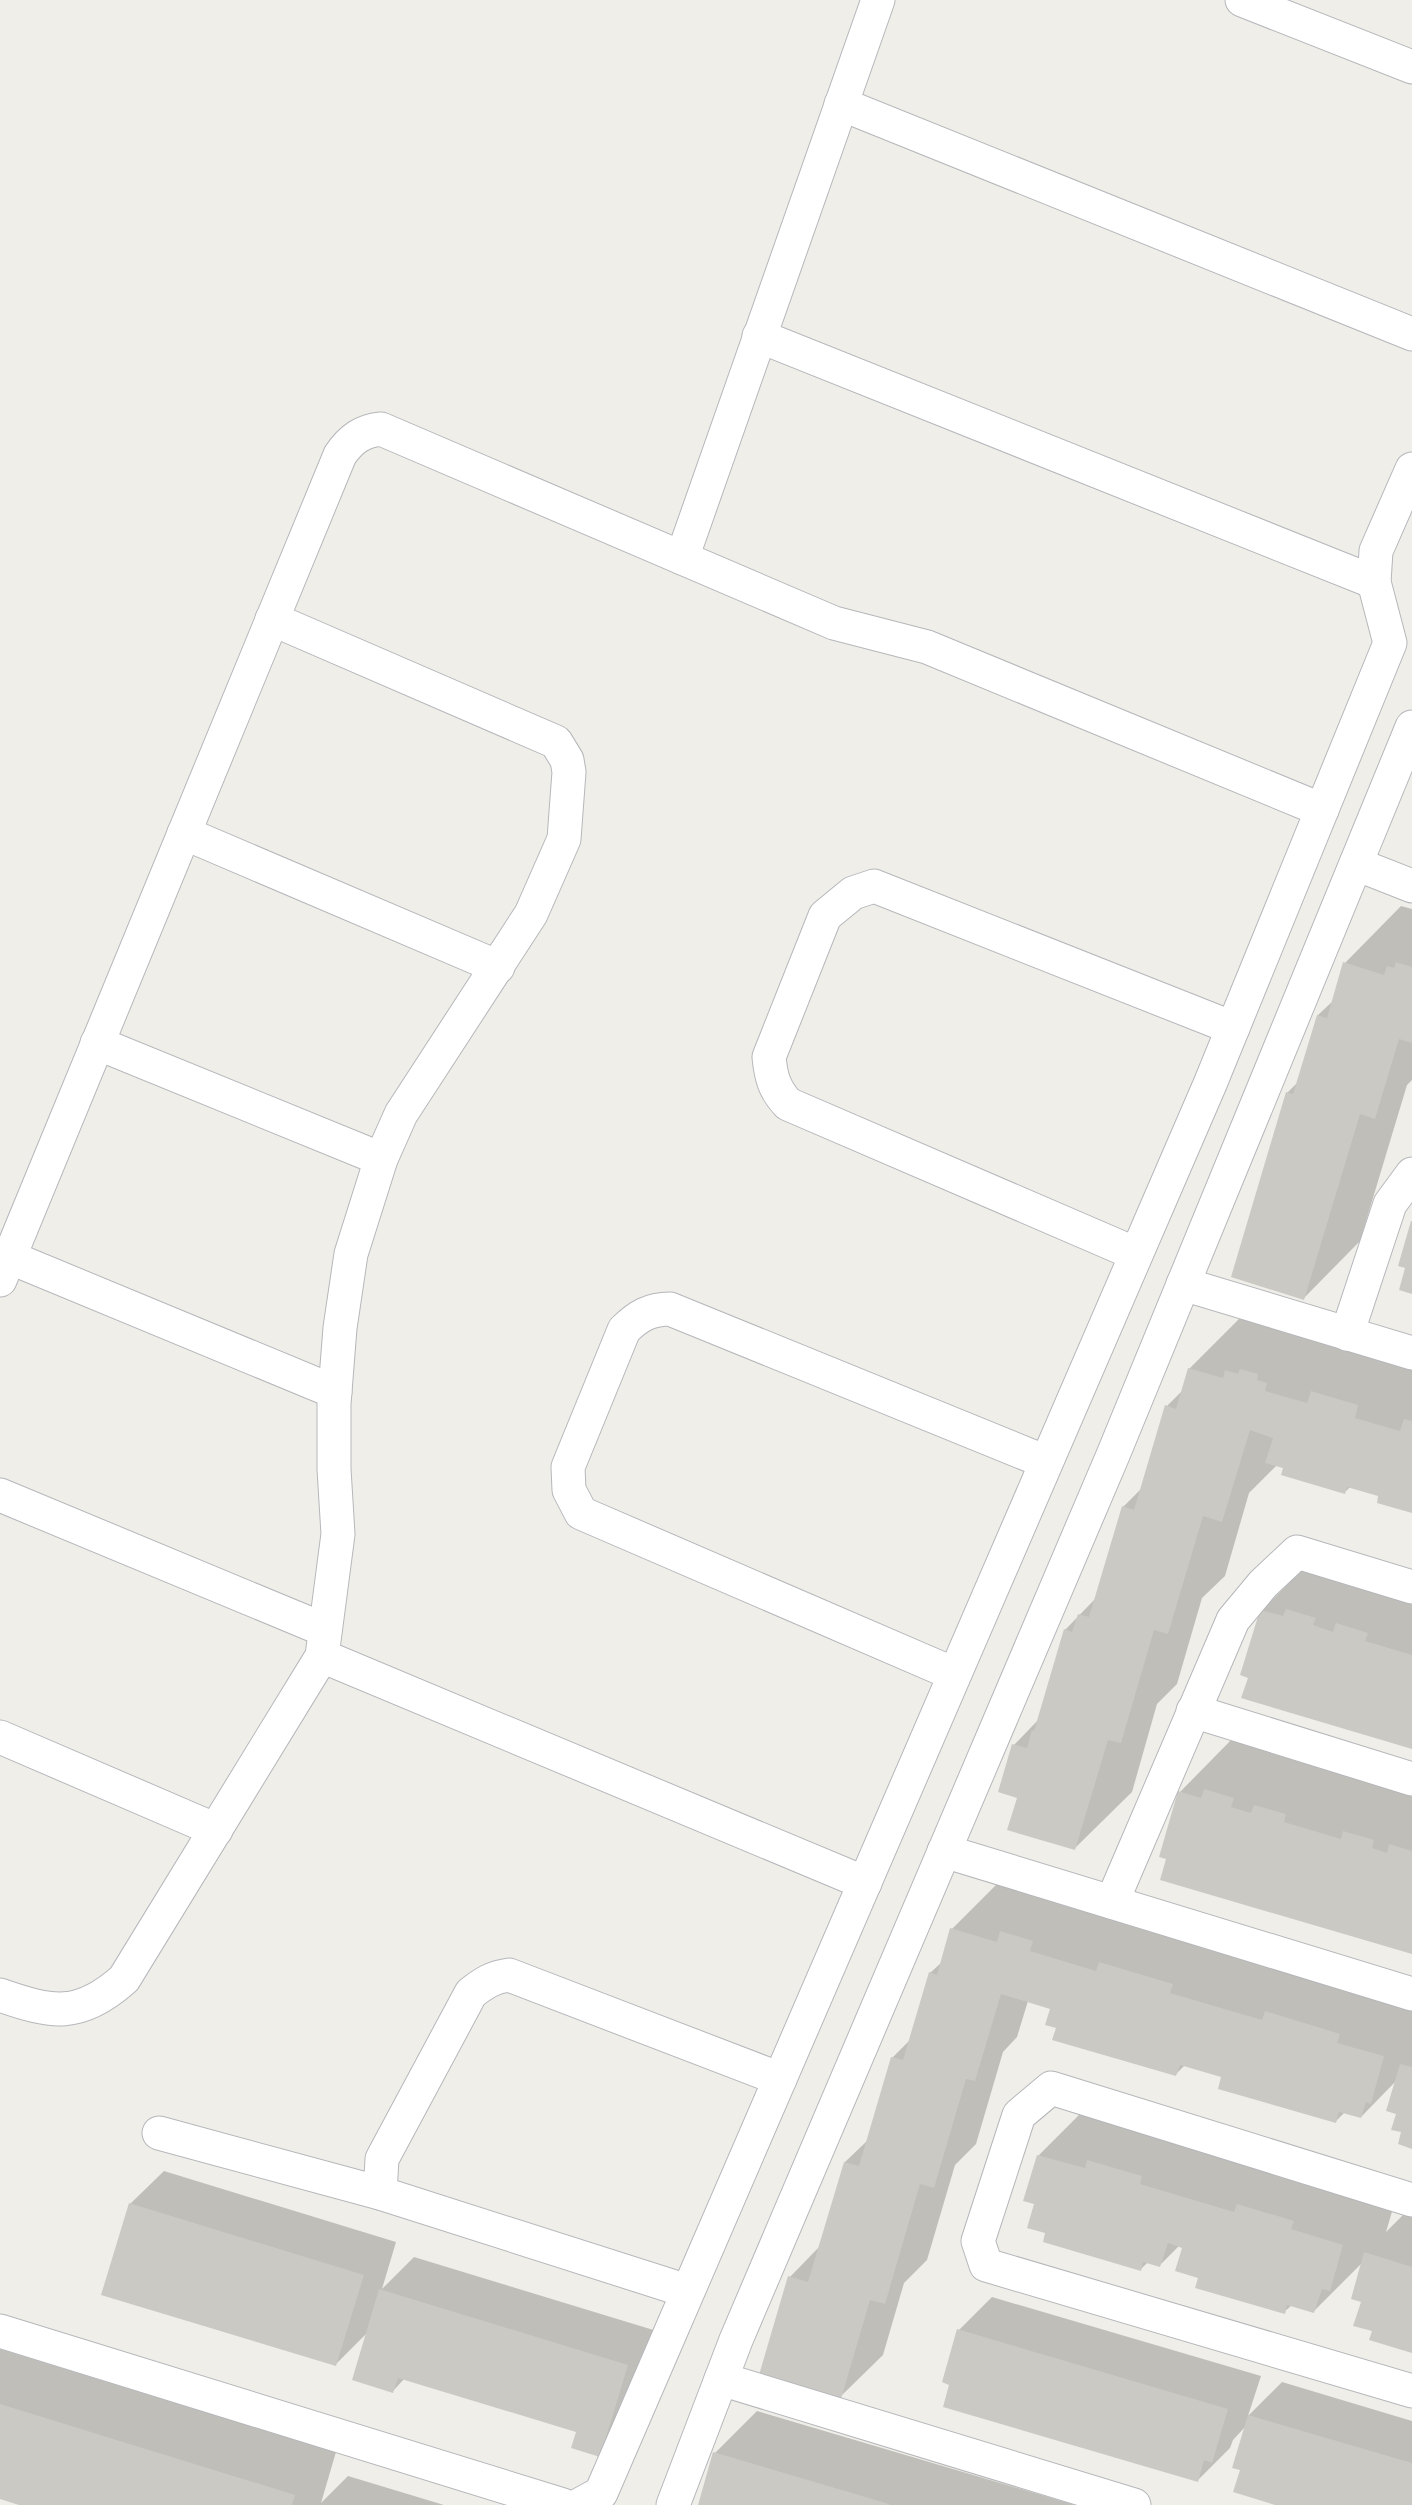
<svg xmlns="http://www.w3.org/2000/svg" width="1412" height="2505" font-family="Poppins,sans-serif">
<rect width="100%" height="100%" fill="#f0eee8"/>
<g fill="#0003">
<path d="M1401 906 1412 909V1080L1407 1085 1360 1241 1304 1298 1287 1093 1298 1082 1318 1015 1334 1000 1345 963Z"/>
<path d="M1246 1312 1412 1361V1512L1380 1495 1351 1486 1345 1492 1277 1465 1249 1493 1225 1576 1202 1598 1177 1684 1157 1704 1132 1792 1075 1848 1019 1797 1014 1745 1039 1719 1065 1630 1096 1598 1123 1507 1142 1488 1167 1406 1183 1390 1189 1369Z"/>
<path d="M1318 1554 1412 1573V1748L1250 1677 1261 1611Z"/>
<path d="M1236 1735 1412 1778V1953L1168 1858 1180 1792Z"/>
<path d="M1009 1872 1412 1992V2147L1403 2131 1398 2113 1396 2081 1361 2117 1345 2112 1335 2122 1223 2076 1185 2065 1176 2074 1058 2027 1052 2008 1028 2001 1017 2037 1003 2052 976 2144 955 2165 927 2260 904 2283 883 2355 840 2397 790 2277 820 2246 845 2162 868 2140 892 2058 911 2039 930 1973 942 1962 952 1929Z"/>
<path d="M1095 2099 1399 2188 1386 2232 1412 2206V2351L1374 2330 1363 2301V2262L1314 2311 1292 2305 1284 2312 1184 2247 1180 2245 1160 2265 1148 2262 1141 2269 1047 2232 1036 2203 1025 2200 1039 2155Z"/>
<path d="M164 2171 396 2242 382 2289 414 2257 660 2332 600 2455 578 2431 405 2378 393 2391 368 2332 335 2365 130 2204Z"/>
<path d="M992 2297 1261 2376 1248 2416 1282 2382 1412 2421V2505H1280L1241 2469 1245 2427 1233 2440 1230 2448 1197 2481 951 2384 959 2330Z"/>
<path d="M0 2349 336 2452 321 2503 348 2476 444 2505H24L0 2498Z"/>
<path d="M757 2411 1075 2505H700L715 2453Z"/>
</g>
<g fill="#cbc9c4">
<path d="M1343 962 1384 975 1387 966 1394 968 1396 962 1412 967V1043L1399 1039 1375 1119 1360 1114 1304 1300 1231 1277 1286 1092 1293 1094 1317 1015 1327 1018Z"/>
<path d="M1411 1221H1412V1294L1399 1290 1405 1268 1398 1266Z"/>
<path d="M1188 1368 1223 1378 1225 1370 1238 1374 1240 1369 1258 1374 1257 1380 1267 1383 1265 1391 1307 1403 1311 1391 1358 1405 1355 1418 1400 1431 1404 1419 1412 1421V1513L1377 1503 1378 1496 1347 1487 1345 1494 1281 1475 1283 1468 1265 1463 1273 1438 1250 1430 1222 1522 1203 1516 1168 1634 1154 1630 1121 1743 1108 1740 1075 1850 1007 1830 1017 1798 998 1792 1012 1744 1027 1748 1032 1730 1034 1731 1064 1629 1072 1632 1078 1614 1089 1617 1122 1506 1134 1510 1165 1405 1176 1409Z"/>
<path d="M1286 1609 1316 1618 1313 1625 1333 1632 1336 1623 1368 1633 1365 1641 1412 1655V1749L1241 1698 1248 1678 1240 1675 1260 1610 1283 1616Z"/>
<path d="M1204 1789 1234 1798 1231 1807 1251 1813 1254 1805 1286 1814 1284 1822 1341 1839 1343 1831 1374 1840 1372 1848 1387 1853 1389 1844 1412 1851V1954L1160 1880 1166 1859 1159 1857 1178 1791 1201 1798Z"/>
<path d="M950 1928 997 1942 1000 1931 1033 1941 1030 1951 1096 1971 1099 1962 1173 1984 1170 1993 1262 2020 1265 2011 1340 2034 1337 2043 1384 2056 1371 2104 1366 2102 1361 2118 1339 2112 1336 2123 1218 2089 1221 2077 1180 2065 1176 2076 1052 2040 1056 2028 1045 2025 1050 2009 1001 1994 975 2081 966 2079 934 2188 920 2184 885 2304 870 2300 841 2399 759 2375 788 2276 808 2282 844 2162 859 2166 891 2057 903 2060 929 1972 937 1975Z"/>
<path d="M1400 2064 1412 2067V2149L1398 2144 1401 2132 1391 2130 1396 2114 1386 2111Z"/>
<path d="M1037 2155 1085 2168 1087 2160 1142 2176 1140 2184 1234 2212 1237 2204 1294 2221 1291 2229 1343 2245 1330 2291 1322 2289 1314 2313 1287 2305 1285 2314 1195 2288 1198 2278 1175 2271 1182 2248 1168 2243 1160 2267 1143 2262 1141 2271 1043 2242 1045 2233 1027 2228 1034 2204 1023 2201Z"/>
<path d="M129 2203 364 2275 336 2366 101 2295Z"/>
<path d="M1364 2252 1412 2267V2353L1369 2340 1372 2331 1353 2326 1361 2302 1351 2299Z"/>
<path d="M379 2289 628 2365 600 2457 571 2448 576 2432 398 2378 393 2393 352 2380Z"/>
<path d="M957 2329 1228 2409 1212 2463 1204 2460 1198 2482 943 2407 949 2385 942 2382Z"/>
<path d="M0 2404 295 2495 292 2505H19L0 2499Z"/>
<path d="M1248 2415 1412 2463V2505H1275L1233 2492 1240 2470 1232 2468Z"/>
<path d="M713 2452 889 2504V2505H698Z"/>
</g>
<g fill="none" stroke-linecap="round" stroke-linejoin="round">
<g stroke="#b5b7bb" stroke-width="35">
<g id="minor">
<path d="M1242 0 1412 67"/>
<path d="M841 104 1412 334"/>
<path d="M759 336 1374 582"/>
<path d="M682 558 878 0"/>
<path d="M184 833 498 967"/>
<path d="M1356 864 1412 886"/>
<path d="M97 1043 381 1159"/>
<path d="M1136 1254 788 1104C774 1089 771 1077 769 1057L825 916 853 893 874 886 1233 1028"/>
<path d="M9 1257 335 1392"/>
<path d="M0 1280 340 455C351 439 362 431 381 429L834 623 927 647 1322 810"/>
<path d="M1183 1284 1412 1353"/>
<path d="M1347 1334 1390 1204 1412 1174"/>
<path d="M0 1495 325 1630"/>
<path d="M322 1656 865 1883"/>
<path d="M954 1674 581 1513 569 1490 568 1467 624 1330C638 1316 650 1309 670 1309L1046 1462"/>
<path d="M1193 1711 1412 1779"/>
<path d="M0 1737 216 1830"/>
<path d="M944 1851 1412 1994"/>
<path d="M1112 1902 1233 1620 1263 1584 1297 1552 1412 1587"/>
<path d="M0 1995C52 2013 79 2019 124 1979L322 1656 338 1534 334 1469V1404L340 1328 351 1254 381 1159 401 1114 531 914 564 839 569 772 567 760 556 742 272 619"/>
<path d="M159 2133 380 2193 687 2291"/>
<path d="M380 2193 382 2159 471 1993C484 1983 493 1977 509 1975L780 2079"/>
<path d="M1412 2200 1051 2088 1019 2115 978 2241 986 2265 1412 2391"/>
<path d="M0 2331 563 2505"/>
<path d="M721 2379 1134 2505"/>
<path d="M579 2505 601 2493 1210 1084 1390 643 1374 582 1376 551 1412 469"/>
<path d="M673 2505 736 2340 1113 1455 1412 727"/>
</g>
</g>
<use href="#minor" stroke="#fff" stroke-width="33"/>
</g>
</svg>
